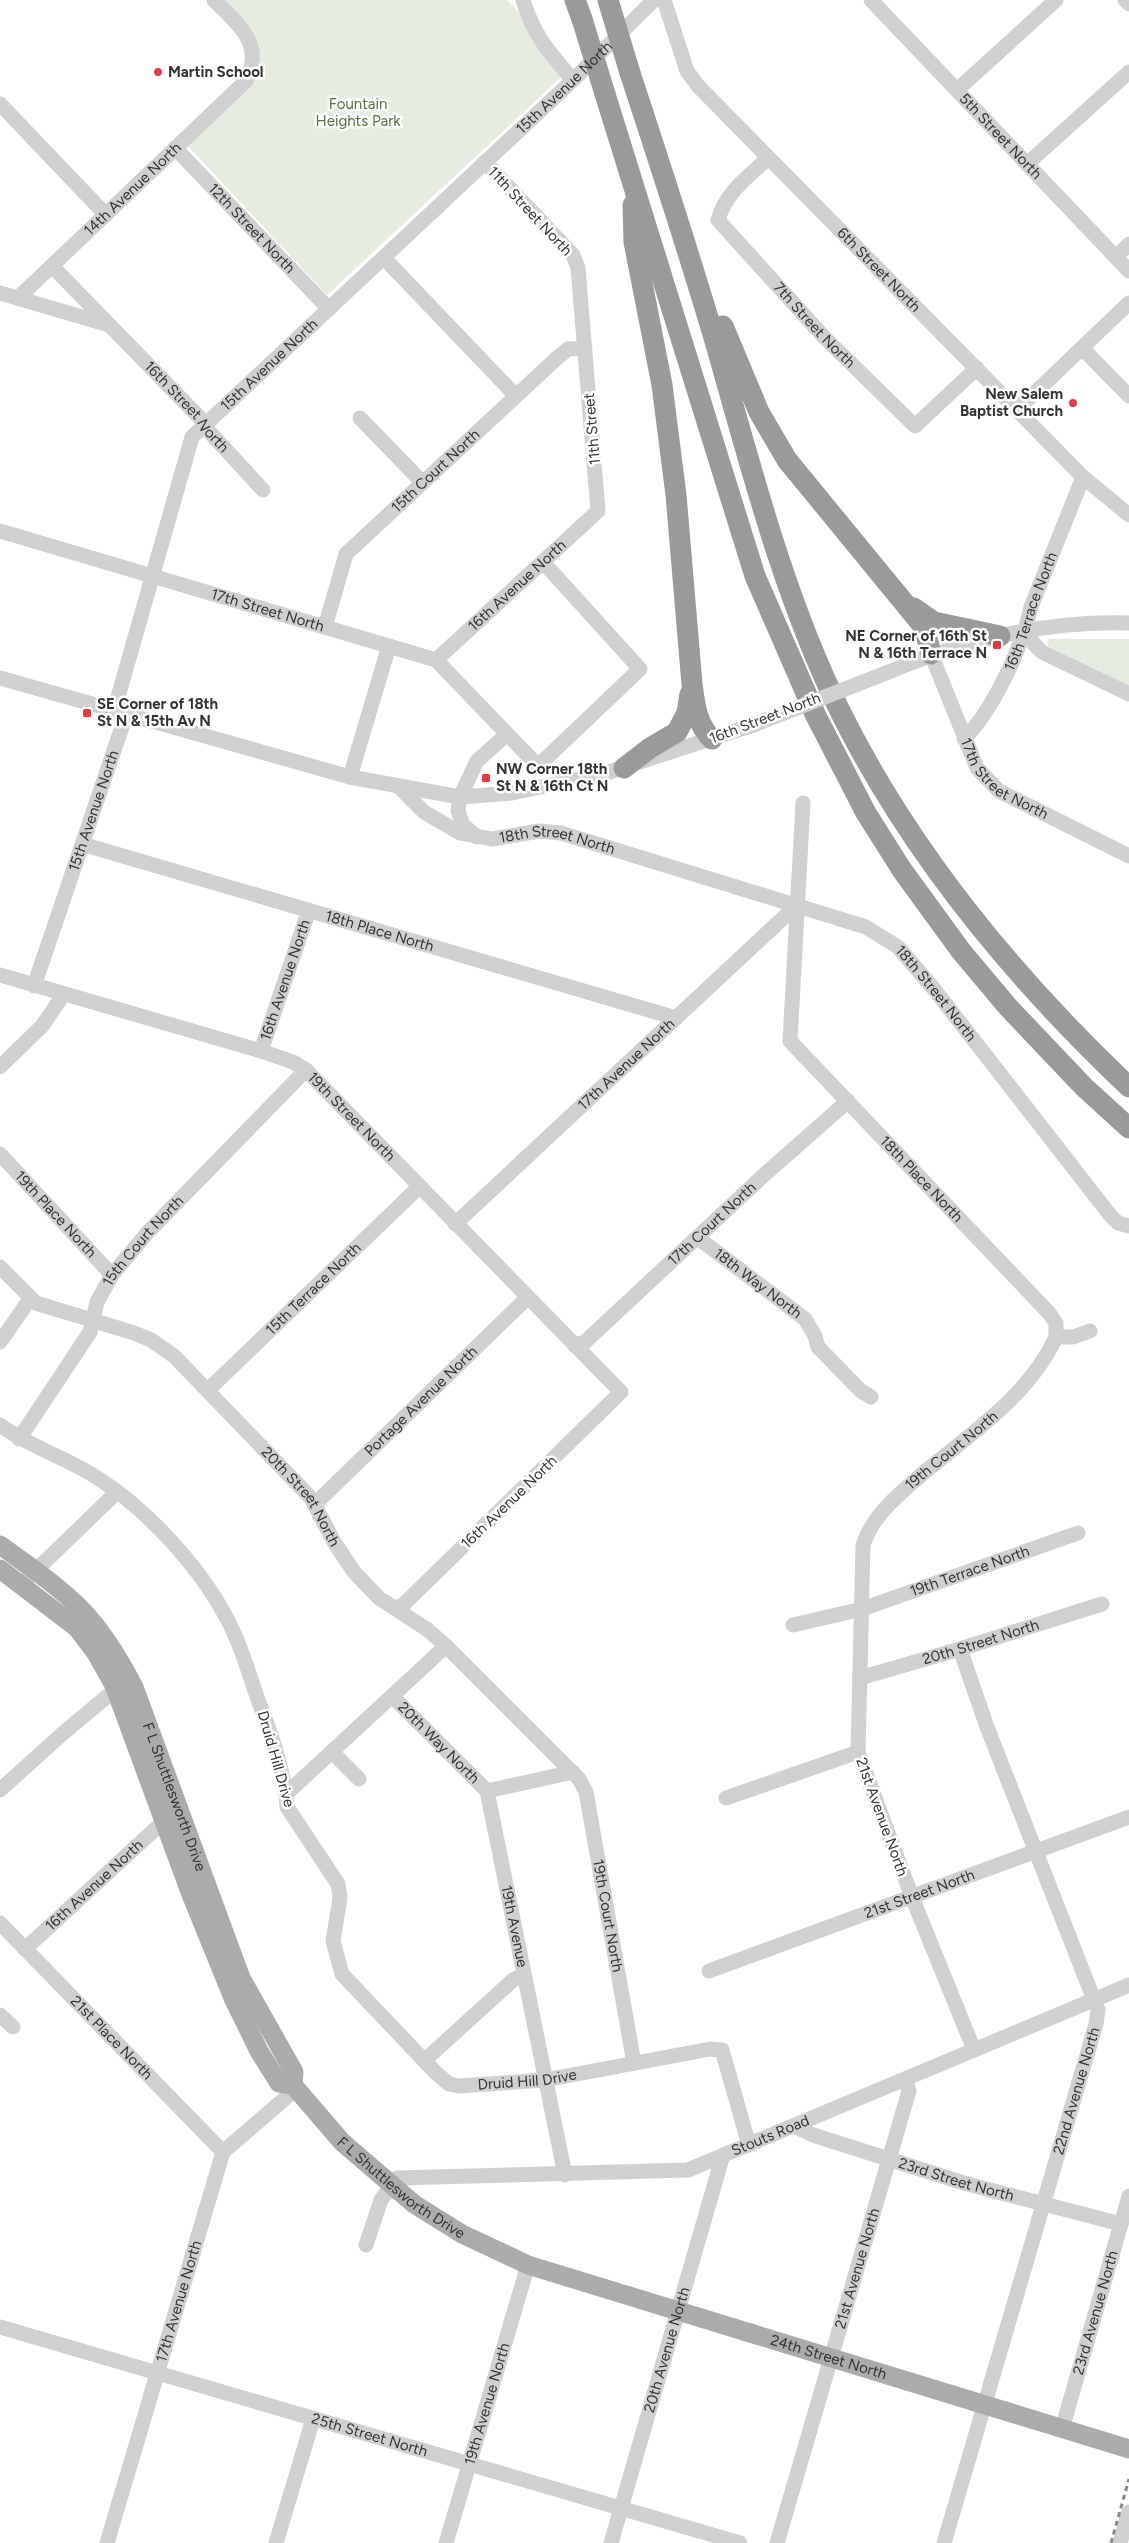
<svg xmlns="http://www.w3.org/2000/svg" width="1129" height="2543" font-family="Figtree,sans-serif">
<rect width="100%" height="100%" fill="#fff"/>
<g fill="#e6ecdf">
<path d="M222 0H507L571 68 327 295 188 146 248 90 253 33Z"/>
<path d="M1050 639H1129V687L1048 646 1047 642Z"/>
</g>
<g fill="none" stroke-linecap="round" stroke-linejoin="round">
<g stroke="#d0d0d0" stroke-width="15">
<path d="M523 0C534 36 549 52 573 80"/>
<path id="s1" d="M664 0 687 71 699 87 1083 477 1129 515"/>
<path id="s2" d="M871 0 1129 271"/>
<path d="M1125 0 1129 4"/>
<path d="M957 90 1056 0"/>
<path d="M0 104 106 215"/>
<path id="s3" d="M175 148 329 309"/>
<path id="s4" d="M767 159C747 178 725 193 718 220L824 337 915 426 977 368"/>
<path d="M1027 164 1129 72"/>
<path d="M1116 257 1129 244"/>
<path d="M384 258 516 396"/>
<path id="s5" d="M52 266 201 419 204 426 263 490"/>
<path d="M0 293 109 325"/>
<path id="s6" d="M18 298 246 81C248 75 252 68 252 62 256 36 230 17 214 0"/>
<path d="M1082 348 1129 396"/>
<path d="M1017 410 1129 303"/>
<path d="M360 418 422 482"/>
<path id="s7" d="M0 531 436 660 538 766 640 669 543 562"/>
<path id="s8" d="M325 627 346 554 557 358 568 349 585 348"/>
<path d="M1026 629 1034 644 1042 652 1129 694"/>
<path id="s9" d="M931 654 977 768 999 791 1129 856"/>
<path id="s10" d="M436 660 598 511 578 268 573 255 485 162"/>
<path d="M886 673C963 641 1046 620 1129 623"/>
<path d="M0 678 350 777 460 797 512 793 603 774 756 724"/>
<path id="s11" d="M964 739C993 710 1022 648 1031 607L1083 477"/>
<path d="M350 777 389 646"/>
<path id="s12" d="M399 787 424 812 460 833 492 839 539 831 561 833 866 927 898 947 934 989 1110 1215 1118 1223 1129 1226"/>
<path id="s13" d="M803 803 790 1041 1049 1313 1056 1323V1337H1073L1090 1331"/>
<path d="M477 837 463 825 458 811 460 797 477 761 507 734"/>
<path id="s14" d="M82 844 676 1018"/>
<path id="s15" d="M0 975 261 1051 293 1062 306 1070 621 1392 403 1605 394 1608"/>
<path id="s16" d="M34 986 123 724 118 697 192 437 573 80 654 0"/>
<path id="s17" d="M261 1051 309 910"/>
<path d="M0 1067 42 1026 64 994"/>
<path id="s18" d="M0 1154 112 1275"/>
<path id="s19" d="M455 1224 796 906"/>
<path id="s20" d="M698 1238 805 1319 815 1336 818 1347 861 1391 871 1397"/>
<path id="s21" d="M0 1267 36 1303 134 1333 151 1340 174 1356 311 1498 334 1542 354 1572 379 1598 428 1630 446 1646 579 1779 586 1792 634 2063"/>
<path d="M0 1342 30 1299"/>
<path id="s22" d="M575 1346 586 1341 764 1175 848 1101"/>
<path id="s23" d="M208 1390 419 1187"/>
<path id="s24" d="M0 1425C30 1447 65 1457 96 1477 149 1510 207 1574 233 1631 244 1654 251 1681 260 1705 272 1737 285 1773 287 1807L338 1884 340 1898 333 1941 342 1974 436 2073 449 2084 459 2086 545 2080 710 2049 722 2050 749 2145"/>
<path id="s25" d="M19 1439 90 1332 97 1302 112 1275 148 1232 306 1070"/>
<path id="s26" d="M314 1505 527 1298"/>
<path d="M28 1578 117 1492"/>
<path id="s27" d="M793 1625 862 1609 1078 1533"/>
<path id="s28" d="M860 1678 960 1649 1102 1604"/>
<path id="s29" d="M392 1696 487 1791 573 1772"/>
<path d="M332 1752 359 1779"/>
<path d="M0 1790 61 1735 123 1683"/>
<path id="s30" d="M487 1791 565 2175"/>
<path d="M286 1794 446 1646"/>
<path d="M726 1798 858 1752"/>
<path id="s31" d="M0 1923 223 2152"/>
<path id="s32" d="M25 1949 164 1821 173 1818"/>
<path id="s33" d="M709 1971 1129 1817"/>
<path d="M0 2015 13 2027"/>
<path id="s34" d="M974 2050 912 1897 858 1752 863 1545C873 1515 897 1496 921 1475 969 1435 1030 1395 1056 1337"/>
<path d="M425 2060 513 1980 523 1975"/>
<path id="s35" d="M794 2126 813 2135 967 2184 1121 2224"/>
<path id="s36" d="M366 2245 381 2200 397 2178 688 2170 1129 1985"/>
<path id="s37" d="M0 2327 740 2543"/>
<path id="s38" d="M1062 2429 1129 2196"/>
<path id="s39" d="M107 2543 223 2152 296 2089"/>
<path d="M276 2543 313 2419"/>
<path id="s40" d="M446 2543 528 2265"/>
<path id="s41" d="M611 2543 723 2155"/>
<path id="s42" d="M777 2543 909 2091 905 2079"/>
<path id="s43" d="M944 2543 1096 2024 1098 2010 987 1727 960 1649"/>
<path d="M1120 2543 1129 2512"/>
</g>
<g stroke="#ababab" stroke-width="19">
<path id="s44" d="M0 1545C27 1565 69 1593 90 1619 108 1640 121 1663 134 1687L241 1978 294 2072 293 2085"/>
<path id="s45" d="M0 1569 77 1628 96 1653 114 1685 190 1892 233 1998 259 2051 279 2083 293 2085 342 2142 414 2204 462 2234 528 2265 1129 2449"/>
</g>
<g stroke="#9a9a9a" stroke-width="21">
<path d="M575 0 582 19"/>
<path d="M630 73C660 164 690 256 717 348 751 468 784 597 839 709 910 853 1013 977 1129 1087"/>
<path d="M605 94 755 576 816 716 866 813 902 870 961 951 1008 1007 1084 1087 1129 1128"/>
<path d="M633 205 634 242 662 385 676 495 692 684C695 705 696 723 712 739"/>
<path d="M723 326 759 412 787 460 924 627 931 654"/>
<path d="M914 608 934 622 1000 636"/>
<path d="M624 768 650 748 677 732 687 713 690 694"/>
</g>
<path stroke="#888" stroke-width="3" stroke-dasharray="5 4" stroke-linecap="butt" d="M1111 2543 1129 2479"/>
<path stroke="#d0d0d0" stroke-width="15" d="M756 724 886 673"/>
<g stroke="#9a9a9a" stroke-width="21">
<path d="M608 0 630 73"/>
<path d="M582 19 605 94"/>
</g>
</g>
<g fill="#e63946" stroke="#fff" stroke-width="2">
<circle cx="158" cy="72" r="5"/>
<circle cx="1073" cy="403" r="5"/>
<rect x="992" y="640" width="10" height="10" rx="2.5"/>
<rect x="82" y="708" width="10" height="10" rx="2.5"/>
<rect x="481" y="773" width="10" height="10" rx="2.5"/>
</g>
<g text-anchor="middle" stroke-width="5" stroke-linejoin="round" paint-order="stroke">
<g font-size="15" font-weight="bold" fill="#333" stroke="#fff" text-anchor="start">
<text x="168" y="77">Martin School</text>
<text x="1063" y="399" text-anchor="end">New Salem<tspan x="1063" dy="17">Baptist Church</tspan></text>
<text x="987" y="641" text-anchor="end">NE Corner of 16th St<tspan x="987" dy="17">N &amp; 16th Terrace N</tspan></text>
<text x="97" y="709">SE Corner of 18th<tspan x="97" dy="17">St N &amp; 15th Av N</tspan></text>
<text x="496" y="774">NW Corner 18th<tspan x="496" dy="17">St N &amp; 16th Ct N</tspan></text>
</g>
<g font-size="15" fill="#333" stroke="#fff">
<text dy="5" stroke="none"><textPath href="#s16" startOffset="1085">15th Avenue North</textPath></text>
<text dy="5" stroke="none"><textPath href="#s2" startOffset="188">5th Street North</textPath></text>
<text dy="5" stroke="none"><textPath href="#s6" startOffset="158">14th Avenue North</textPath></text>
<text transform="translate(530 211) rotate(47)" y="5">11th Street North</text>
<text dy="5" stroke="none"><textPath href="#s3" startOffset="111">12th Street North</textPath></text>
<text dy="5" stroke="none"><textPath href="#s1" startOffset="351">6th Street North</textPath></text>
<text dy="5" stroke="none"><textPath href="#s4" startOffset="222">7th Street North</textPath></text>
<text dy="5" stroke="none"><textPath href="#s16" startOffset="680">15th Avenue North</textPath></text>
<text dy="5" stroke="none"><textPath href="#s5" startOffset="195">16th Street North</textPath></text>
<text transform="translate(592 429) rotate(-95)" y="5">11th Street</text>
<text dy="5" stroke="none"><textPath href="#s8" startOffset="198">15th Court North</textPath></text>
<text dy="5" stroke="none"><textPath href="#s10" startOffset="110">16th Avenue North</textPath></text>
<text dy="5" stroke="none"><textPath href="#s7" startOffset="279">17th Street North</textPath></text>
<text dy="5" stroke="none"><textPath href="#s11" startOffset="145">16th Terrace North</textPath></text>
<text transform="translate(765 718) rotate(-21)" y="5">16th Street North</text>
<text dy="5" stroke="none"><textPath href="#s9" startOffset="150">17th Street North</textPath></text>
<text dy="5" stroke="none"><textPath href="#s16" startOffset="185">15th Avenue North</textPath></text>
<text dy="5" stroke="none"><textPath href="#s12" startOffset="176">18th Street North</textPath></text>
<text dy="5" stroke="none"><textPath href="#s14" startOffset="310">18th Place North</textPath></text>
<text dy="5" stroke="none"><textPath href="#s17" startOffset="75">16th Avenue North</textPath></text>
<text dy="5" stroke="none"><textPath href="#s12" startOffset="596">18th Street North</textPath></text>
<text dy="5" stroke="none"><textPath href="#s19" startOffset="234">17th Avenue North</textPath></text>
<text dy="5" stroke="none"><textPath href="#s15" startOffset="386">19th Street North</textPath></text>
<text dy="5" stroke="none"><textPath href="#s13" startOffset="429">18th Place North</textPath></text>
<text dy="5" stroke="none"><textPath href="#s18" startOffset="82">19th Place North</textPath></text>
<text dy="5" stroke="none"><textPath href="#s22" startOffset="184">17th Court North</textPath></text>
<text dy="5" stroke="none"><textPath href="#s25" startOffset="236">15th Court North</textPath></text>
<text dy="5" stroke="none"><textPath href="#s20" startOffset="75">18th Way North</textPath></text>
<text dy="5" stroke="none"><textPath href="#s23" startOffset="146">15th Terrace North</textPath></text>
<text dy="5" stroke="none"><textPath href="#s26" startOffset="149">Portage Avenue North</textPath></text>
<text dy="5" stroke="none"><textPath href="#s34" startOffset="658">19th Court North</textPath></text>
<text dy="5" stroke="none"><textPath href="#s21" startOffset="390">20th Street North</textPath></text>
<text transform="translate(509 1502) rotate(-44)" y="5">16th Avenue North</text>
<text dy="5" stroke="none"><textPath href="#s27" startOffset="185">19th Terrace North</textPath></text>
<text dy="5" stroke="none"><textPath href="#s28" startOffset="126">20th Street North</textPath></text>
<text dy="5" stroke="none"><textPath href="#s29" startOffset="66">20th Way North</textPath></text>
<text transform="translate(276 1759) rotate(74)" y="5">Druid Hill Drive</text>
<text dy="5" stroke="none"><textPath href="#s44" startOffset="315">F L Shuttlesworth Drive</textPath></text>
<text transform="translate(882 1817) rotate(70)" y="5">21st Avenue North</text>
<text dy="5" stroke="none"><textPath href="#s32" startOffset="94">16th Avenue North</textPath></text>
<text dy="5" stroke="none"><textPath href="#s33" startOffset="224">21st Street North</textPath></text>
<text dy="5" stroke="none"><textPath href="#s21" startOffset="930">19th Court North</textPath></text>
<text dy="5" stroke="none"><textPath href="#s30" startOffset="138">19th Avenue</textPath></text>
<text dy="5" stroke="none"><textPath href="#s31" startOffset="160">21st Place North</textPath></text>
<text dy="5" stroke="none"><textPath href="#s24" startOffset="919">Druid Hill Drive</textPath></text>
<text dy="5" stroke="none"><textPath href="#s43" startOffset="471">22nd Avenue North</textPath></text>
<text dy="5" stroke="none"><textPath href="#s36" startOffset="455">Stouts Road</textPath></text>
<text dy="5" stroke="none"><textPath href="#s35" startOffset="171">23rd Street North</textPath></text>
<text dy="5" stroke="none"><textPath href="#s45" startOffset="761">F L Shuttlesworth Drive</textPath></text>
<text dy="5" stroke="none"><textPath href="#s42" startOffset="286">21st Avenue North</textPath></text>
<text dy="5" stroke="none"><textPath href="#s39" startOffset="252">17th Avenue North</textPath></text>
<text dy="5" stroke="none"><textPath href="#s38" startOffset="121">23rd Avenue North</textPath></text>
<text dy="5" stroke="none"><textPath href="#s41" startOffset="201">20th Avenue North</textPath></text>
<text dy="5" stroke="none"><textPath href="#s45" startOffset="1225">24th Street North</textPath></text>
<text dy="5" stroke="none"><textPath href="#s40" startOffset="145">19th Avenue North</textPath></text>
<text dy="5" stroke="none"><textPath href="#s37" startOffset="385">25th Street North</textPath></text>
</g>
<g font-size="15" fill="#56703f" stroke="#fff">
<text x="358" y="109">Fountain<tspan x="358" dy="17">Heights Park</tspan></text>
</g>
</g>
</svg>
